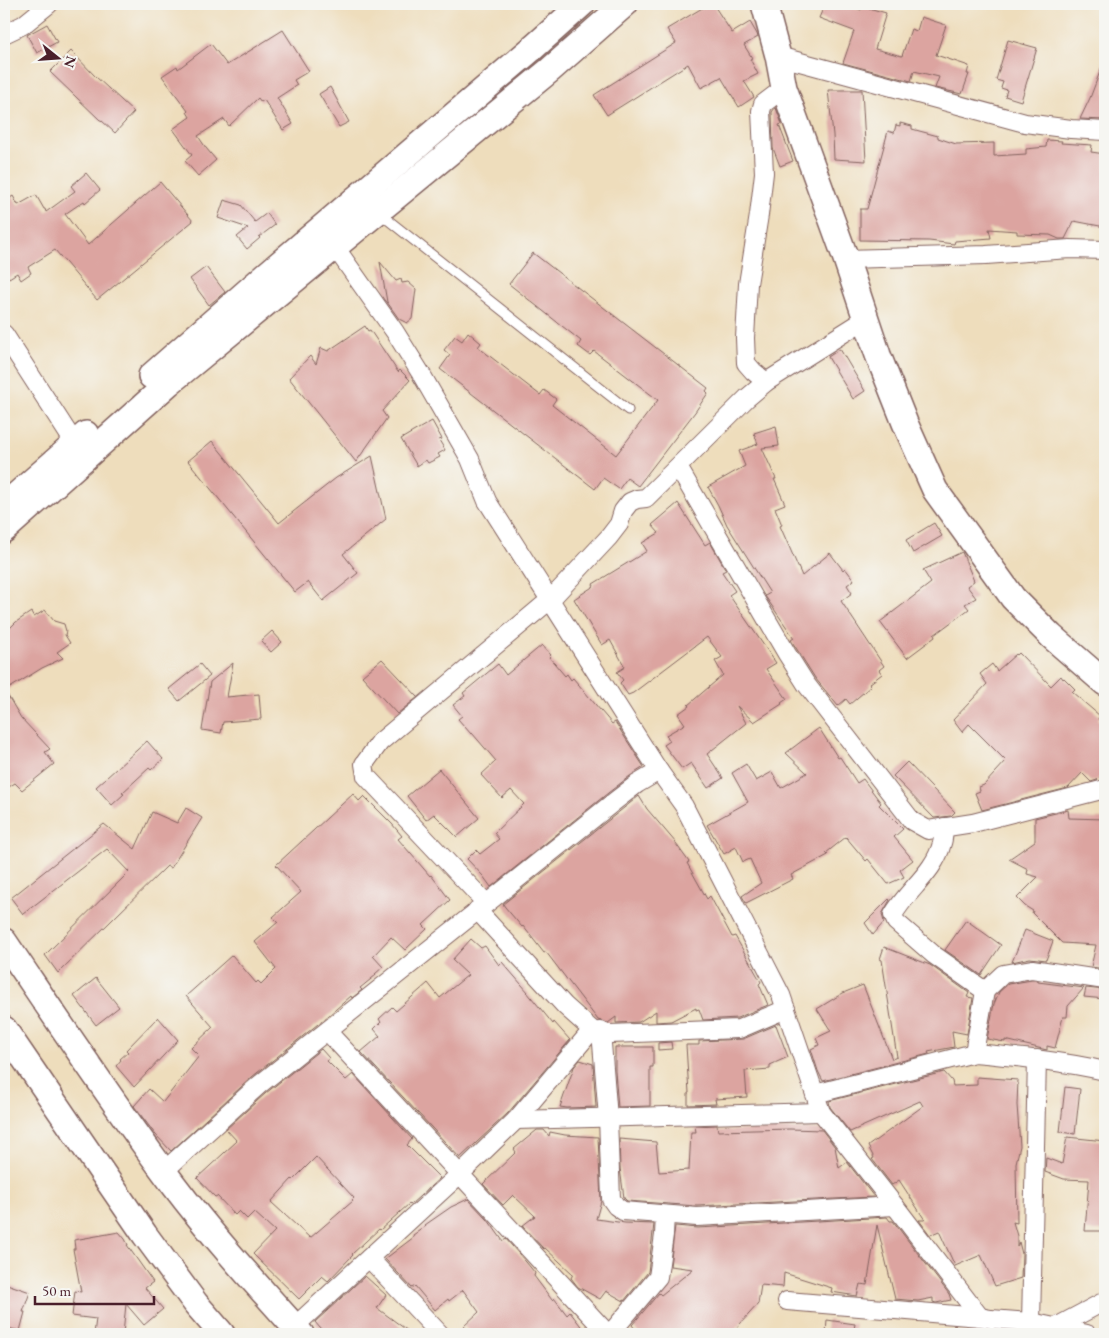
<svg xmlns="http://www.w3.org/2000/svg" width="1109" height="1338" font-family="'EB Garamond',serif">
<rect width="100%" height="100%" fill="#f6f6f2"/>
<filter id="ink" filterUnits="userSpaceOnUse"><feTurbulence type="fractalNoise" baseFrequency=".02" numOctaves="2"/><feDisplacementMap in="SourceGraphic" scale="10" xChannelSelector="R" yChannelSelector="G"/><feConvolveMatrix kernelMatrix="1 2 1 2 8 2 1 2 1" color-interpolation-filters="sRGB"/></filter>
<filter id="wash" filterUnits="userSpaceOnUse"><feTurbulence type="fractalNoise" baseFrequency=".0096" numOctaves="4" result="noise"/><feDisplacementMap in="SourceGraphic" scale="20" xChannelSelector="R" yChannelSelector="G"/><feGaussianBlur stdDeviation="1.12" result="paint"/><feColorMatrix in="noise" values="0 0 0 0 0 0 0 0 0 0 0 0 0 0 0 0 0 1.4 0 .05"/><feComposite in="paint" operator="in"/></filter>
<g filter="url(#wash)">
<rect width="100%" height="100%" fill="#eeddbc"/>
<g id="blocks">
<g fill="#dca4a0" fill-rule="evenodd">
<path d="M709 4H713L732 33 750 22 757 34 758 37 744 45 752 58 750 59 758 74 744 81 754 97 739 107 721 77 701 88 688 64 607 115 594 95 676 43 667 29Z"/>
<path d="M825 4H846L861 10 862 6 886 13 875 49 902 56 911 29 917 31 921 17 946 25 936 55 969 66 967 74H969L962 94 935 88 939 77 914 71 911 81 843 63 854 31 819 18Z"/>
<path d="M47 24 57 42 37 53 27 35Z"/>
<path d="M283 30 309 71 294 80 297 85 277 98 293 124 283 130 264 100 261 102 258 98 229 126 224 119 198 136 206 148 216 160 198 176 185 161 192 155 173 129 190 117 187 112 188 111 162 76 177 66 178 69 211 44 227 65Z"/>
<path d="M1008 40 1037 48 1021 101 1005 96 1007 90 1001 88 1003 82 996 80Z"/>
<path d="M71 51 96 77 134 112 115 133 101 120H100L50 72Z"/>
<path d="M1104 61 1105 62V120L1080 119 1090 98Z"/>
<path d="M330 87 349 122 339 127 319 94Z"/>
<path d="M828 90H862L866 161 834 159 833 135Z"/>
<path d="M775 108H776L782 124 779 125 793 161 780 166 773 148 772 112Z"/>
<path d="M900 123 912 126V129L938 136V138L956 144 994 143V156L1026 154V149L1046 147 1047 140 1062 141 1061 143 1092 145 1091 152 1105 154V227L1074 221 1065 239H1059L1050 235 1017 234V231L989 229 991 238 955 241 954 244 929 241 860 240V209H867L888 131 894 133 896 125 900 126Z"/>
<path d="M86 173 100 190 85 203 84 201 65 214 88 245 160 182 193 221 97 300 55 250 28 267 31 273 21 280 17 273 9 278 4 269V202L13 196 18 205 36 195 44 209H45L46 212 75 191 71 186Z"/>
<path d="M224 200 241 205 255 222 267 213 275 225 259 237 260 238 247 249 237 237 248 228 218 218Z"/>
<path d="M533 253 708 388 706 391 708 393 695 412 638 486 627 478 619 489 603 478 595 489 440 369 450 355 444 350 455 336 462 341 468 332 481 343 478 347 540 395 544 390 556 399 552 405 616 455 658 400 594 351 590 355 578 346 581 341 509 284Z"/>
<path d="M380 262 396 281 401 279 402 283 408 282 416 289 412 319 407 323 399 319 387 302Z"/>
<path d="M206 267 225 292 209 305 190 279Z"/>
<path d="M365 326 368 331 370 330 398 372 400 370 410 380 382 411 387 418 356 462 289 378 310 356 316 364 321 348 328 351Z"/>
<path d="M840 349 865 391 853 399 828 357Z"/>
<path d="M432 421 442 439 439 440 445 450 438 454 440 457 428 463 426 460 417 466 401 439Z"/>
<path d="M776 426 779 446 762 448 776 479H774L785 504 775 508 782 525 780 526 802 576 830 553 843 570 845 568 854 580 847 585 852 593 841 601 884 666 879 670 882 674 869 684 871 686 850 704 846 699 838 706 815 678 791 640 794 638 765 596 770 593 727 525 718 505 708 487 745 466 739 451 758 444 754 433Z"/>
<path d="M212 441 279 523 336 478 372 456 386 519 343 554 358 573 323 601 308 582 295 592 188 461Z"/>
<path d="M678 503 705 545 710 542 726 570 722 572 735 591 729 595 776 663 766 669 787 699 781 703 782 704 754 722 737 706 746 723 707 754 723 778 708 788 691 763 682 769 664 745 670 741 666 735 685 724 678 714 689 706 688 705 723 675 715 661 722 657 707 637 633 693 628 695 620 683 623 680 617 672 625 667 610 640 602 645 574 599 594 586 593 584 647 551 642 543 659 533 652 525Z"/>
<path d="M934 523 942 536 913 553 906 540Z"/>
<path d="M962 552 974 581 967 586 976 598 965 604 969 609 934 635 935 637 907 658 880 622 931 583 923 570Z"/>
<path d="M45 610 54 621 64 624 66 631 65 635 70 643 57 652 63 658 42 668 5 691 21 718 50 749 45 752 54 764 22 790 15 783 4 790V634L16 622 31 612 34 617Z"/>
<path d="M272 631 282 642 271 652 261 641Z"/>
<path d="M542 645 551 655 549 657 565 676 567 674 571 680 573 678 612 724 615 722 644 767 630 776 608 793 491 887 483 876 467 859 476 850 480 854 499 839 494 833 524 804 511 790 502 798 481 775 496 761 472 733 471 734 458 719 462 716 453 705 465 696 463 693 498 664 506 675Z"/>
<path d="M1019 653 1051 686 1061 676 1063 679 1064 678 1075 689 1072 692 1100 716 1098 719 1105 725V772L1097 780 1091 782 1082 773 1068 788 982 810 975 793 980 791 979 787 984 785 1006 761 969 724 962 732 953 720 987 684 980 674 992 664 997 671 1016 654 1017 655Z"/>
<path d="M382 659 418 697 397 714 362 676Z"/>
<path d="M233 663 227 697 259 694 261 719 223 722 221 733 202 730 210 682Z"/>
<path d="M200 664 210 676 179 701 169 689Z"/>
<path d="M819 728 838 758 840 757 857 783 863 779 881 803 879 805 903 829 894 837 913 860 900 870 904 877 888 884 868 859 866 861 846 837 826 853 828 855 791 875 793 879 746 903 742 896 761 883 750 859 743 862 736 847 724 854 707 825 748 802 732 773 746 764 756 781 772 772 781 788 807 773 786 753Z"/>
<path d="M147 741 163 759 151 770 149 768 122 793 124 794 112 805 96 787Z"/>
<path d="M907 762 955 812 951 816 934 818 893 776Z"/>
<path d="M439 769 479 818 457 837 434 814 426 820 407 796Z"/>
<path d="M353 794 359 801 364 796 392 824 402 836 398 839 430 876 431 875 450 900 423 925 427 929 405 950 391 937 373 956 383 967 375 974 376 975 360 988 362 990 352 998 351 996 328 1016 252 1077 171 1151 155 1134 134 1106 149 1089 163 1102 199 1056 191 1048 213 1027 186 996 232 955 256 983 258 981 261 984 276 969 255 942 278 922 273 917 301 892 276 865Z"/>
<path d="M639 796 647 809 676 843V844L689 862 687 863 707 899 710 896 732 937 735 936 761 982 759 984 768 1005 737 1018 703 1020 699 1009 696 1010V1008L671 1021 656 1022V1011L639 1022 616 1023V1017L608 1023 598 1020 546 952 544 953 523 926 522 927 505 907 503 904Z"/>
<path d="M186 808 202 818 171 868 167 866 58 973 45 955 129 872 107 849 23 914 11 898 104 824 135 849 152 812 177 823Z"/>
<path d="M1068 810 1069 818 1105 819V969L1091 967 1096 945 1062 943 1032 913 1033 911 1025 906 1017 898 1038 877 1027 874 1028 869 1009 859 1035 841V818Z"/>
<path d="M889 899 890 900 882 914 884 922 873 935 865 923Z"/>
<path d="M966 920 1001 945 981 975 945 950Z"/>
<path d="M1025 930 1053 941 1046 960 1030 958 1012 962Z"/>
<path d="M471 939 481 948 485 946 499 965 502 962 528 992H527L553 1024 554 1022 570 1040 508 1113 460 1158 361 1052 380 1036 374 1029 381 1022 379 1019 392 1007 396 1011 428 983 440 998 468 975 452 960Z"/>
<path d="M884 947 930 965 969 993 967 997 973 998 967 1034 952 1031 954 1047 928 1052 929 1054 823 1081 818 1071 811 1049 819 1045 816 1038 831 1031 817 1009 843 993 863 985 892 1059 897 1057 882 960 880 959Z"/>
<path d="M96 978 119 1007 96 1025 74 996Z"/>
<path d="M1032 980 1038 981V982L1084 988 1068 1006 1067 1017H1063L1055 1048 1047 1046V1050L1005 1040V1042L987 1039 994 1004 999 992 1008 984Z"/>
<path d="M1086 988 1105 990V999L1084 997Z"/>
<path d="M158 1017 178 1040 134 1087 116 1066 121 1060 120 1059 128 1052 126 1050Z"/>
<path d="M776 1025 788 1057 770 1065V1069L745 1071 747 1097 715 1099 716 1104 688 1105V1093H689L686 1045H699V1041L743 1039Z"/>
<path d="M671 1042 672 1049 658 1050V1043Z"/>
<path d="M615 1047H653V1067H650V1106L618 1107 615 1071Z"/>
<path d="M321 1049 329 1058 327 1061 346 1080 353 1074 412 1139 407 1145 440 1178 410 1205 409 1204 380 1230 379 1229 352 1254 353 1255 328 1281 322 1276 299 1299 253 1254 275 1231 254 1212 247 1219 239 1211 235 1215 217 1196 215 1197 197 1178 237 1141 226 1129 266 1093ZM316 1157 354 1198 352 1200 353 1201 310 1238 271 1202 292 1179 293 1180Z"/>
<path d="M580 1060 593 1064 596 1107 567 1108 560 1107 574 1067Z"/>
<path d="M944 1072 952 1081 953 1086 977 1085V1077L1018 1080 1017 1105 1020 1146 1016 1163 1017 1223 1013 1222 1017 1236V1247L1019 1242 1022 1254 1021 1278 995 1286 981 1255 955 1266 939 1231 930 1235 919 1220H925L899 1180 892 1185 872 1159 874 1158 868 1146 923 1106 920 1101 850 1132 830 1107 829 1101Z"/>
<path d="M1065 1087 1080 1089 1075 1134 1060 1132Z"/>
<path d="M717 1125 718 1131 790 1129 822 1130 835 1147 839 1168 847 1162 874 1197 697 1206 627 1201 624 1198 620 1168 619 1139 656 1142 659 1172 689 1170 691 1132H696L695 1126Z"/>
<path d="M537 1130H544L549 1136 550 1132 565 1135 598 1137 601 1201 596 1219 625 1223 654 1224 648 1272 624 1301 606 1291 600 1299 578 1287 571 1278 573 1274 545 1248 544 1249 522 1226 535 1216 513 1195 503 1205 483 1184 516 1152 514 1149Z"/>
<path d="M1067 1137 1105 1141V1231H1085L1089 1180 1064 1179 1045 1172 1046 1158 1062 1164Z"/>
<path d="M468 1199 488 1220 503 1241 506 1239 526 1262 535 1273 534 1276 552 1300 554 1298 567 1315 570 1312 587 1334H471L464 1326 479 1312 463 1290 449 1301 448 1299 435 1310 415 1286 412 1288 385 1259 414 1237 413 1235 426 1226 425 1225 451 1207Z"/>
<path d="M887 1217 890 1221H893L949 1294 951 1300 936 1303 933 1302V1298L918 1301 895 1299 877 1225 867 1285 860 1284 857 1296 831 1292 832 1288 784 1273 783 1287 761 1285 758 1304 731 1334H639L632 1325 659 1293 661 1295 693 1269 670 1266 675 1226 698 1228Z"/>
<path d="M119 1232 125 1239 128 1245H127L153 1282 145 1288 163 1309 144 1325 126 1304 123 1334H94L96 1319 72 1316 75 1291 81 1292 73 1249H75L74 1240Z"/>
<path d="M365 1276 386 1295 377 1308 412 1334H325L315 1322Z"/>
<path d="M4 1283 30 1292 23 1312H25L20 1331 4 1327Z"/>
<path d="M827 1320 855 1324 853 1334H826Z"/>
</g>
</g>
</g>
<g filter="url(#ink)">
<use href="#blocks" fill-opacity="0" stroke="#83625e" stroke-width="1"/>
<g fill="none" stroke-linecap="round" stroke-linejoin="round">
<g stroke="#83625e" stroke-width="11">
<path id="lane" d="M378 212 628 410"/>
</g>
<g stroke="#83625e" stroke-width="20">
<g id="street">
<path d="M4 34 23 25 49 4"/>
<path d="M778 56 1025 123 1071 129 1105 131"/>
<path d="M335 247 395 332 420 372 470 459 487 501 659 771 684 806 781 995 821 1112 895 1206 980 1317"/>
<path d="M846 259 986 255 1070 249 1105 250"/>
<path d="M4 334 75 444"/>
<path d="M766 382 753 371 746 363 745 338 748 284 759 215 764 173 761 111 763 104 784 88"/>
<path d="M678 467 787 654 806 684 912 821 928 830 973 823 1105 789"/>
<path d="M944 827C943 832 944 838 942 843 935 872 907 890 893 915L896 922 934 955 985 991 974 1053C1018 1057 1062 1061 1105 1071"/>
<path d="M486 903 366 776 364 764 380 742 551 599 609 537 619 524 623 511 630 502 637 499 646 498 747 398 766 382 866 319"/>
<path d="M477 910 565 1006 592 1030 610 1034 739 1029 786 1009"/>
<path d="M985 991 1003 974 1032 969 1105 980"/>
<path d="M327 1031 608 1334"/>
<path d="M601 1031 608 1118 611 1199 616 1206 623 1211 697 1217 895 1206"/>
<path d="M815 1094 974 1053"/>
<path d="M516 1120 821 1112"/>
<path d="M164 1171 259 1085 615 801 637 784 659 771"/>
<path d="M369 1258 440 1334"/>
<path d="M787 1301 980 1317 991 1319 1031 1322 1087 1334"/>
<path d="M1031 1322 1037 1059"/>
<path d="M294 1327 460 1174 516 1120 592 1030"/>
<path d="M1056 1327 1105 1301"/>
<path d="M610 1334 658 1277 664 1235 665 1215"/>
</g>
</g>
<g stroke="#83625e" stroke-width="28">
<g id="secondary">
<path d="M764 4 778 56 784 88 846 259 878 355 905 423 935 490 1013 598 1051 636 1105 683"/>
<path d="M151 376 266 275 534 47 582 4"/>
<path d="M4 506 86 434"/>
<path d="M4 530 169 383 550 70 625 4"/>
<path d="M4 941C59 1022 114 1105 173 1184 213 1237 257 1285 301 1334"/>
<path d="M4 1029 145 1235 196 1304 222 1334"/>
</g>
</g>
<use href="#lane" stroke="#fff" stroke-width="9"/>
<use href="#street" stroke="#fff" stroke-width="18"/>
<use href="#secondary" stroke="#fff" stroke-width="25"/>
</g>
</g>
<rect width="1109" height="1338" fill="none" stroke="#f6f6f2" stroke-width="20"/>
<g transform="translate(58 58) rotate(107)" stroke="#f6f6f2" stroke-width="4" paint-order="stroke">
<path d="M0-4L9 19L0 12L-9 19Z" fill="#4a1f2b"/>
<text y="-8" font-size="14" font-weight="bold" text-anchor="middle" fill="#4a1f2b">N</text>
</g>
<path d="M35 1296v8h119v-8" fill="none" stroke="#4a1f2b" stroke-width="2.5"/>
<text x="42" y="1296" font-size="15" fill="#4a1f2b" stroke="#f6f6f2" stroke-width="4" paint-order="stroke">50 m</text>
</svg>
